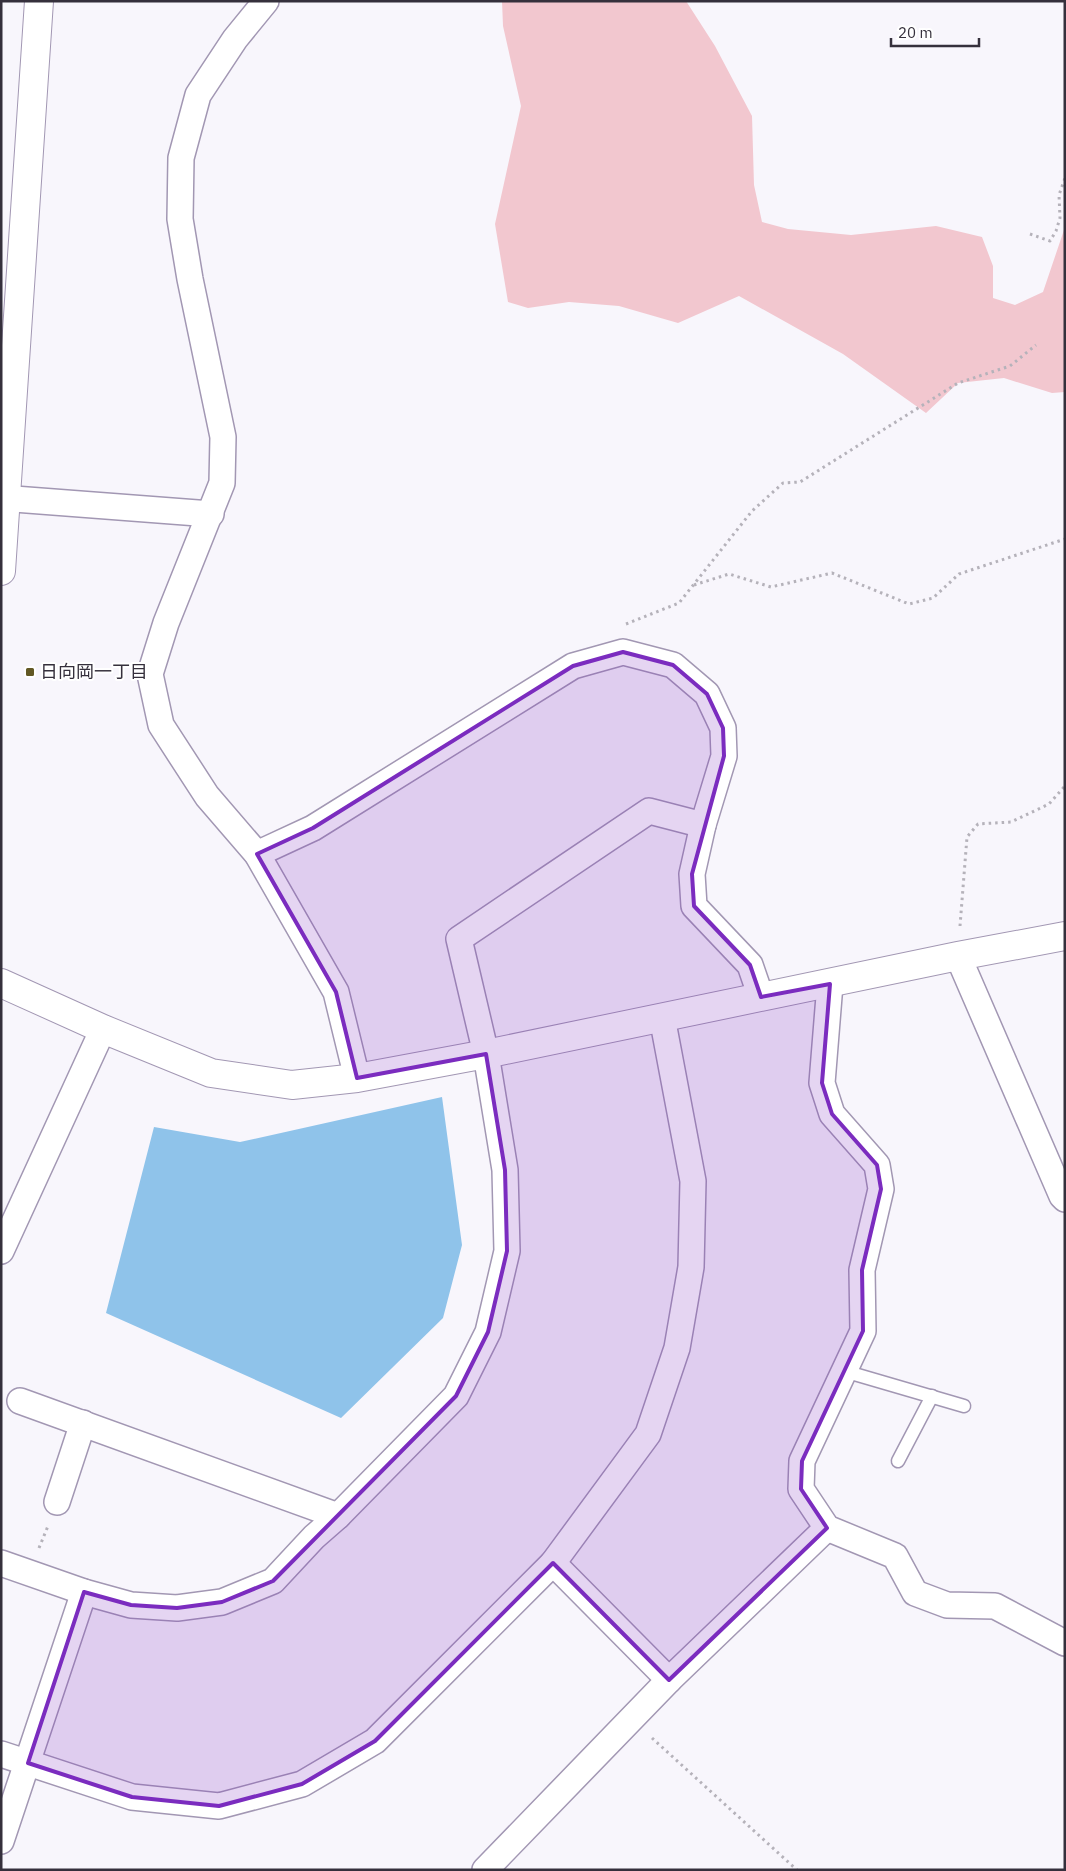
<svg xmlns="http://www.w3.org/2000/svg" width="1066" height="1871" font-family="'IBM Plex Sans','Noto Sans JP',sans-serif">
<rect width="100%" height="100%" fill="#f8f6fc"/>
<path fill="#f2c7cf" d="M502 1H686L715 46 752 116 754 185 762 222 788 229 851 235 936 226 982 237 993 266V298L1015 305 1043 292 1065 227V392L1052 393 1004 378 958 383 926 413 843 354 739 296 678 323 619 306 569 302 528 308 508 302 495 224 521 106 503 26Z"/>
<path fill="#8fc3ea" d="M442 1097 462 1245 443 1318 341 1418 106 1313 154 1127 240 1142Z"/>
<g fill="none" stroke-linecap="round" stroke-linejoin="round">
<g stroke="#a297b3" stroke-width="15">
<g id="service">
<path d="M844 1371 964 1406"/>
<path d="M898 1461 932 1396"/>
</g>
</g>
<g stroke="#a297b3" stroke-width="28">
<g id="minor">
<path d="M266 1 235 39 198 95 181 158 180 219 190 279 223 437 222 483 166 623 150 674 161 725 207 796 257 854 336 992 357 1078"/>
<path d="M1 498 211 514"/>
<path d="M257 854 313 828 573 666 623 652 673 665 707 694 723 728 724 756 703 825 692 874 694 906 750 965 761 997"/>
<path d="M958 956 1062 1196 1065 1199"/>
<path d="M830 984 822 1083 832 1114 877 1165 881 1189 862 1270 863 1331 802 1461 801 1489 827 1528 895 1556 915 1593 947 1605 995 1606 1065 1643"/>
<path d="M1 1251 103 1029"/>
<path d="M20 1401 338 1516"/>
<path d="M57 1502 83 1423"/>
<path d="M1 1563 84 1592 131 1605 177 1608 222 1602 273 1581 314 1537 338 1516 456 1396 488 1332 507 1251 505 1170 486 1054 459 939 649 811 703 825"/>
<path d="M553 1563 669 1680"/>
<path d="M1 1754 132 1797 219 1806 302 1784 375 1741 553 1563 648 1434 677 1348 691 1267 693 1181 662 1017"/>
<path d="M1 1841 84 1592"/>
<path d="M485 1870 669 1680 827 1528"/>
</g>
</g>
<g stroke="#a297b3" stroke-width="30">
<g id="tertiary">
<path d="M1 571 39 1"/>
<path d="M1 983 103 1029 211 1073 292 1085 357 1078 486 1054 958 956 1065 936"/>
</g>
</g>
<g stroke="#b5b2ba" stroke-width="3" stroke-dasharray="2.5 4" stroke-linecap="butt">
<path d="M1030 234 1050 241 1056 231 1060 218 1059 195 1065 178"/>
<path d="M694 585 729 574 771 587 832 573 909 604 933 598 959 574 1065 539"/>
<path d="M626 624 679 603 752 511 783 483 800 482 958 383 1010 366 1036 345"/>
<path d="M960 926 967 837 978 824 1011 822 1049 804 1065 786"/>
<path d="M39 1548 48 1526"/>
<path d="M652 1738 797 1870"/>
</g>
<use href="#service" stroke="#fff" stroke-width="12"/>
<use href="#minor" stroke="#fff" stroke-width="25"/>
<use href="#tertiary" stroke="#fff" stroke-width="28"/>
</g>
<path fill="#7b2cbf" fill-opacity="0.2" stroke="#7b2cbf" stroke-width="4" stroke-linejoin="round" d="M623 652 673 665 707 694 723 728 724 756 692 874 694 906 750 965 761 997 830 984 822 1083 832 1114 877 1165 881 1189 862 1270 863 1331 802 1461 801 1489 827 1528 669 1680 553 1563 375 1741 302 1784 219 1806 132 1797 28 1763 84 1592 131 1605 177 1608 222 1602 273 1581 456 1396 488 1332 507 1251 505 1170 486 1054 357 1078 336 992 257 854 313 828 573 666Z"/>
<rect fill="#625824" stroke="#fff" stroke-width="2" x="25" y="667" width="10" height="10" rx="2.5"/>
<g text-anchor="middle" stroke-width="4" stroke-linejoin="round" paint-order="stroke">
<g font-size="18" fill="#35303c" stroke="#fff" text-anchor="start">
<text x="40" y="678">日向岡一丁目</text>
</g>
</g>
<rect width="1066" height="1871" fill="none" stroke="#35303c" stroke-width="5"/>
<path d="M891 38v8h88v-8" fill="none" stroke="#35303c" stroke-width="2.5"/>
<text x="898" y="38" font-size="15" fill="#35303c" stroke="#ffffff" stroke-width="4" paint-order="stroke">20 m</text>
</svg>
